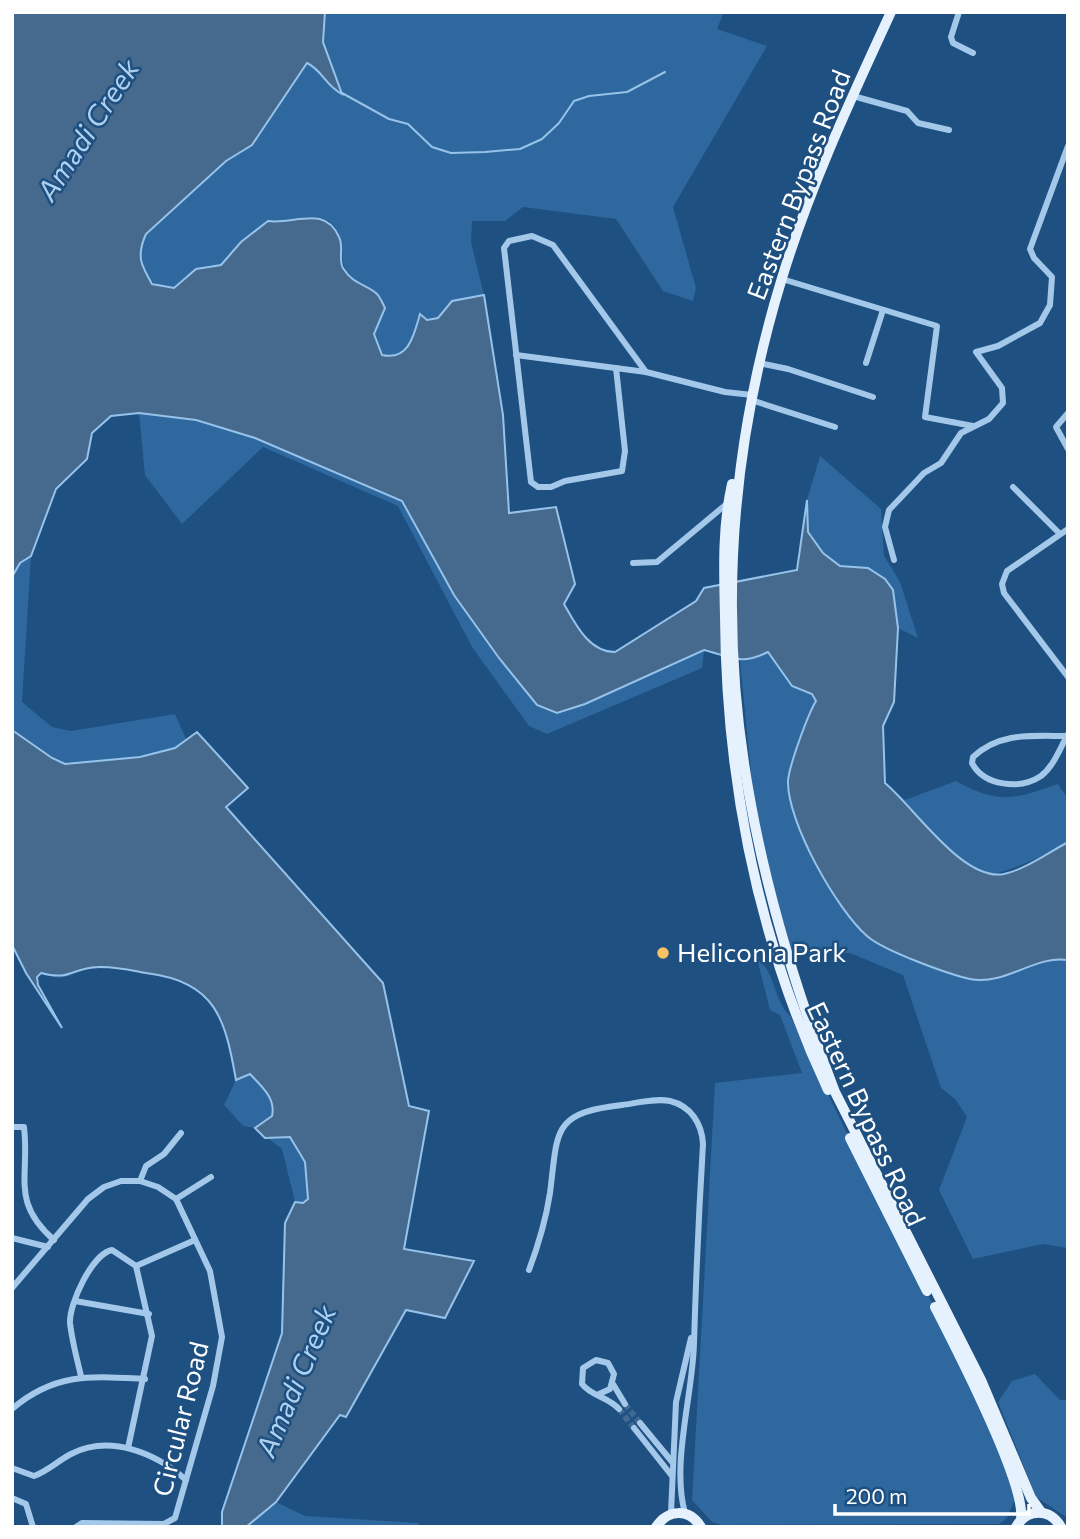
<svg xmlns="http://www.w3.org/2000/svg" width="1080" height="1539" font-family="Commissioner,sans-serif">
<rect width="100%" height="100%" fill="#1e5081"/>
<g fill="#2e689e">
<path d="M296 12H724L717 29 767 46 673 207 696 288 693 301 663 291 616 219 523 207 505 221H472L471 242 484 295 452 301 438 318 427 320 420 315C414 336 409 361 382 355L374 334 377 294C320 269 357 245 330 222 312 208 260 231 243 242 235 247 227 258 221 265H210L186 276 174 288C140 282 139 274 133 242Z"/>
<path d="M139 413 196 420 255 438 402 501 454 595 499 658 537 705 557 713 585 704 695 652 747 637 767 636 819 702 806 782 1068 937V1248L1043 1244 973 1259 939 1190 967 1117 955 1099 941 1088 903 975 850 953 791 955 764 853 754 804 740 661 704 650 702 668 547 734 529 726 472 647 398 506 263 447 182 524 145 475Z"/>
<path d="M820 456 881 509 884 556 900 582 918 638 898 628 893 590 868 568 840 566 823 553 808 532 807 500Z"/>
<path d="M31 556 22 702 52 727 71 731 175 714 186 739 175 748 141 757 65 764 52 758 12 730V577L20 563Z"/>
<path d="M956 781C1000 805 1014 799 1058 784L1068 799V842C1027 864 1007 874 960 880L885 783 905 800Z"/>
<path d="M12 909 195 978 305 1121 318 1226 262 1393 282 1333 285 1223 295 1202 282 1149 255 1128 243 1126 224 1105 236 1080 228 1034 206 996 167 975 119 968 81 969 69 976 58 978 41 973 37 977 38 985 62 1028 26 973 12 945Z"/>
<path d="M757 959C776 972 773 1000 791 1017L896 1235 954 1344 1009 1473 1015 1499 1007 1518 999 1524 721 1525 712 1522 692 1500 715 1083 802 1073 780 1015 770 1010Z"/>
<path d="M1035 1374 1060 1400H1068V1518L1036 1497 998 1402 1012 1381Z"/>
<path d="M276 1502 305 1516 419 1523V1527H246Z"/>
</g>
<g fill="#466a8e" stroke="#97c3eb" stroke-width="2">
<path d="M12 12H325L323 42 342 94C326 86 322 70 307 63L252 145 226 161 146 234C136 256 141 265 152 284L174 288 196 269 221 265 241 242 268 221C294 225 325 204 339 237 344 246 338 260 343 268 353 285 367 284 377 294 380 297 383 304 385 308L374 334 382 355C409 361 414 335 420 314L427 320 438 318 452 301 484 295 503 415 509 513 556 507 575 584 564 604C576 625 589 652 615 652L696 601 704 588 797 570 807 500 808 532 823 553 840 566 868 568 885 579 893 590 898 628 894 702 883 726 885 783C914 807 963 882 1004 874 1026 869 1048 853 1068 842V960C1034 955 1006 986 970 979 948 974 884 951 867 936 837 910 787 822 788 781 789 766 808 714 816 701L812 694 792 686 768 652C740 666 732 657 704 650L585 704 557 713 537 705 499 658 454 595 402 501 255 438 196 420 139 413 111 416 92 433 87 459 56 489 31 556 20 563 12 577Z"/>
<path d="M12 730 52 758 65 764 140 757 175 748 197 732 248 788 226 807 383 983 409 1106 429 1111 404 1249 474 1261 445 1318 406 1310 346 1417 340 1415 276 1502 246 1527H222V1512L282 1333 285 1223 295 1202 303 1203 308 1199 305 1162 290 1137 265 1138 255 1128 272 1116C276 1098 262 1087 250 1074L236 1080C225 1018 216 982 146 973 130 970 114 966 98 967 71 968 71 981 41 973L37 977 38 985 62 1028 26 973 12 945Z"/>
</g>
<g fill="none" stroke-linecap="round" stroke-linejoin="round">
<path stroke="#97c3eb" stroke-width="2" d="M342 93 389 119 408 124 432 147 451 153 485 152 520 149 542 139 559 123 574 101 589 96 627 92 665 72"/>
<g stroke="#406a94" stroke-width="6" stroke-dasharray="6 3" stroke-linecap="butt">
<path d="M625 1404 640 1423"/>
<path d="M619 1409 634 1428"/>
</g>
<g stroke="#a3c8e9" stroke-width="6">
<path d="M959 12 951 37 953 43 973 53"/>
<path d="M853 96 907 111 918 123 949 130"/>
<path d="M782 279 937 326 925 417 973 426"/>
<path d="M516 355 646 372 725 392 752 395"/>
<path d="M759 363 788 369 873 397"/>
<path d="M866 363 883 310"/>
<path d="M616 368 625 451 622 471 565 481 551 487H538L531 482 504 248 509 241 532 236 553 245 646 372"/>
<path d="M751 400 835 427"/>
<path d="M1068 413 1056 427 1068 449"/>
<path d="M1013 487 1060 534"/>
<path d="M1068 529 1007 571 1002 584 1004 593 1068 677"/>
<path d="M894 560 885 527 889 510 924 473 941 463 961 433 989 419 1003 403 1002 388 976 352 998 346 1040 323 1050 305 1052 277 1034 258 1030 249 1068 146"/>
<path d="M633 563 657 562 729 502"/>
<path d="M1067 736C1032 736 1000 732 973 757L972 763C984 786 1020 790 1041 776 1054 766 1060 748 1068 734"/>
<path d="M12 1127H24C30 1177 10 1201 54 1240"/>
<path d="M140 1181 146 1166 164 1154 181 1133"/>
<path d="M176 1199 211 1177"/>
<path d="M12 1238 48 1247"/>
<path d="M136 1266 195 1240"/>
<path d="M529 1270C538 1246 546 1219 550 1193 558 1131 551 1113 622 1105 637 1103 655 1098 670 1101 691 1106 702 1124 703 1144 699 1210 696 1276 694 1343 693 1394 671 1464 685 1513"/>
<path d="M12 1288 88 1199 104 1187 121 1181H140L158 1187 176 1199 210 1271 222 1337 213 1386 175 1518 164 1524 82 1523 76 1527"/>
<path d="M75 1301 149 1314"/>
<path d="M81 1376C77 1359 72 1341 70 1323 69 1304 92 1254 112 1250L136 1266 152 1336 128 1448"/>
<path d="M613 1384 625 1404"/>
<path d="M599 1394 610 1389 614 1374 608 1363 596 1360 583 1368 582 1384C591 1396 608 1397 619 1409"/>
<path d="M12 1409C55 1372 92 1376 145 1379"/>
<path d="M640 1423 673 1463"/>
<path d="M634 1428 672 1476"/>
<path d="M12 1468 34 1476C48 1471 59 1460 71 1454 110 1434 156 1453 186 1480"/>
<path d="M12 1498 26 1504 33 1527"/>
<path d="M671 1513 676 1402 691 1338"/>
</g>
<g stroke="#e6f1fe" stroke-width="10">
<path d="M891 12C851 99 810 186 782 278 694 565 728 816 835 1092L981 1380 1031 1498 1041 1512"/>
<path d="M732 484C722 528 724 572 725 616 726 781 758 940 828 1090"/>
<path d="M850 1138 927 1291"/>
<path d="M935 1307C955 1346 1026 1483 1021 1519"/>
<path d="M656 1527C668 1509 689 1508 701 1527"/>
<path d="M1016 1527C1027 1508 1050 1508 1061 1527"/>
</g>
</g>
<circle fill="#f8c262" stroke="#1e5081" stroke-width="2.5" cx="663" cy="953" r="7"/>
<g text-anchor="middle" stroke-width="5" stroke-linejoin="round" paint-order="stroke">
<g font-size="26" fill="#fff" stroke="#1e5081">
<text transform="translate(799 185) rotate(-69)" y="9">Eastern Bypass Road</text>
<text transform="translate(866 1114) rotate(65)" y="9">Eastern Bypass Road</text>
<text transform="translate(181 1419) rotate(-76)" y="9">Circular Road</text>
</g>
<g font-size="26" fill="#fff" stroke="#1e5081" text-anchor="start">
<text x="677" y="962">Heliconia Park</text>
</g>
<g font-size="28" font-style="italic" fill="#afd1f1" stroke="#1e5081">
<text transform="translate(88 130) rotate(-57)" y="10">Amadi Creek</text>
<text transform="translate(296 1381) rotate(-67)" y="10">Amadi Creek</text>
</g>
</g>
<rect width="1080" height="1539" fill="none" stroke="#ffffff" stroke-width="28"/>
<path d="M835 1504v10h194v-10" fill="none" stroke="#ffffff" stroke-width="3.5"/>
<text x="846" y="1504" font-size="21" fill="#ffffff" stroke="#1e5081" stroke-width="5" paint-order="stroke">200 m</text>
</svg>
